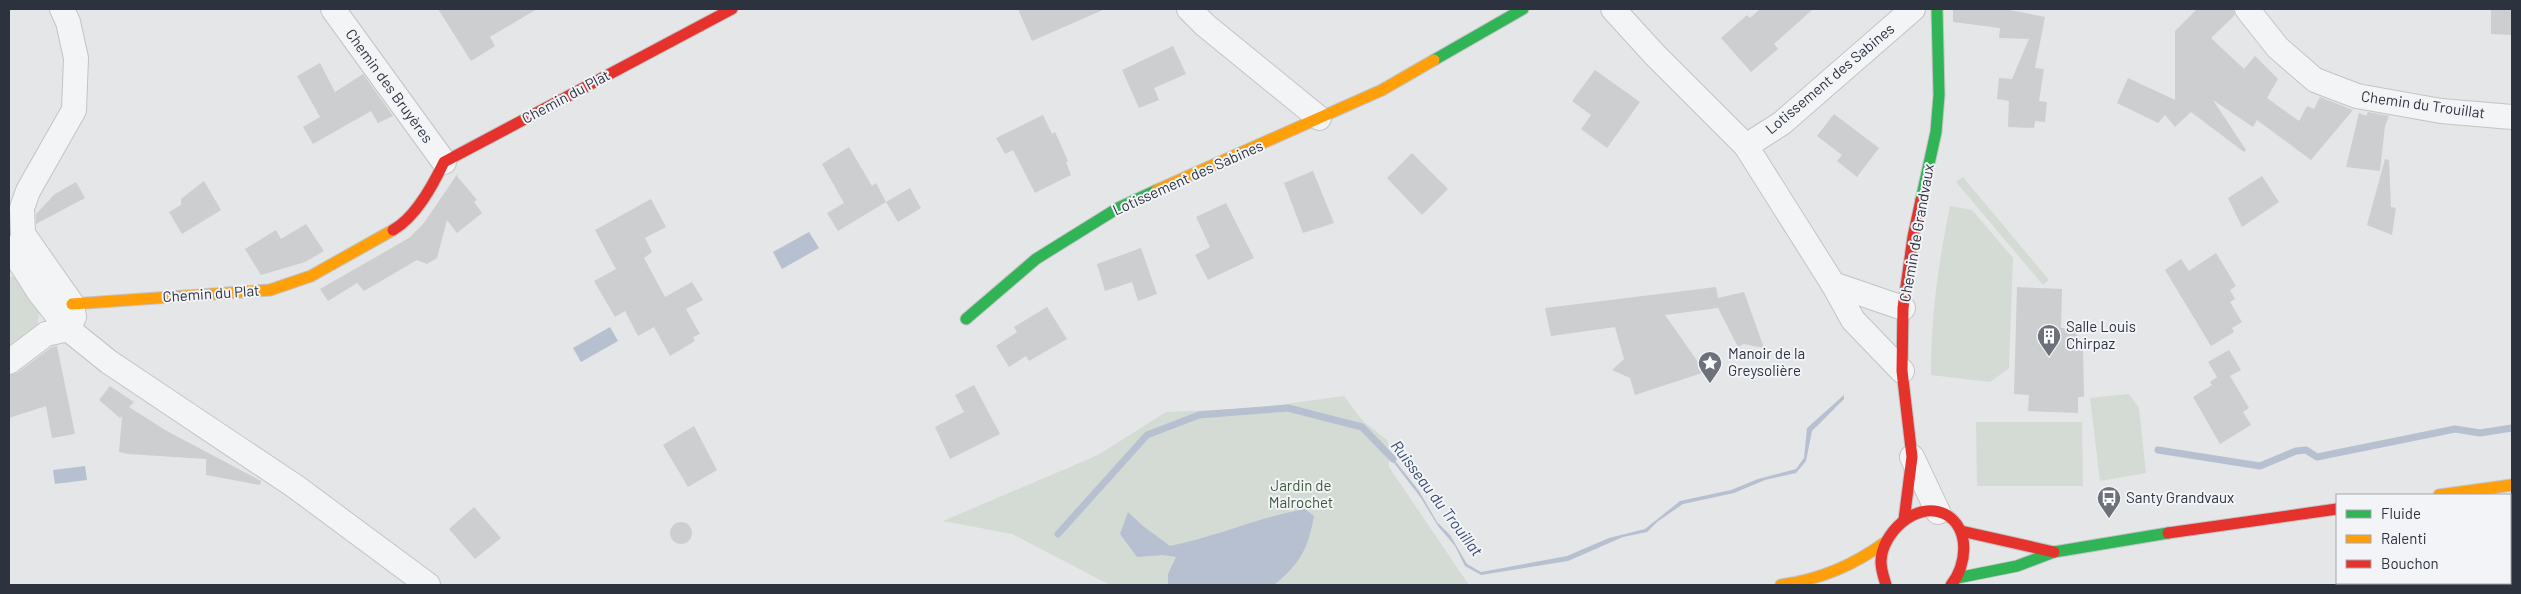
<svg xmlns="http://www.w3.org/2000/svg" width="2521" height="594" font-family="Barlow,sans-serif">
<rect width="100%" height="100%" fill="#e4e6e8"/>
<g fill="#d4dbd5">
<path d="M1963 177 2049 280 2043 285 1956 182Z"/>
<path d="M1950 206 1972 210 2013 258 2009 368 1990 382 1931 375C1931 315 1938 265 1950 206Z"/>
<path d="M18 276 40 307 37 328 9 348V277Z"/>
<path d="M2129 394 2139 408 2146 473 2100 481 2090 398Z"/>
<path d="M1344 396 1363 421 1388 441 1389 467 1469 585H1110L1012 534 943 521 1098 455 1166 412 1257 408Z"/>
<path d="M1976 422H2082L2083 486H1977Z"/>
</g>
<g fill="#b6c0d0">
<path d="M809 232 819 248 782 269 773 252Z"/>
<path d="M610 327 618 341 581 362 573 348Z"/>
<path d="M1844 395V399L1812 431 1806 461 1796 473 1765 480 1734 493 1683 504 1657 522 1647 532 1623 537 1568 561 1481 575 1465 566 1455 546 1438 526 1421 498 1388 455V452L1419 491 1437 522 1450 535 1467 564 1481 572 1567 556 1609 538 1645 529 1680 501 1731 490 1758 479 1796 469 1804 458 1807 428Z"/>
<path d="M85 466 87 480 55 484 53 470Z"/>
<path d="M1305 509 1314 516C1308 549 1300 564 1274 585H1168V574L1176 557 1162 555 1137 557 1120 534 1128 512 1143 526 1170 546C1216 537 1259 517 1305 509Z"/>
</g>
<g fill="none" stroke-linecap="round" stroke-linejoin="round">
<g stroke="#b6c0d0" stroke-width="7">
<path d="M2158 450 2260 466 2296 451 2306 450 2317 457 2455 429 2480 433 2512 428"/>
<path d="M1058 534 1147 435 1199 415 1288 408 1362 427 1393 459"/>
</g>
</g>
<g fill="#ccced0">
<path d="M438 9H537L490 37 495 46 471 61Z"/>
<path d="M1018 9H1105L1032 41Z"/>
<path d="M1760 9H1813L1774 44 1778 49 1751 72 1721 38 1747 15 1750 18Z"/>
<path d="M1953 9H2005L2045 17 2035 68 2044 69 2039 101 2047 102 2045 122 2035 121 2034 128 2008 127 2009 101 1997 99 1999 78 2012 79 2029 39 1999 38 2000 28 1953 22Z"/>
<path d="M2197 9H2234L2235 15 2211 38 2244 69 2255 56 2278 79 2267 98 2299 121 2307 106 2314 109 2320 97 2353 110 2311 160 2257 120 2253 127 2213 100 2246 150 2244 152 2191 112 2175 127 2165 115 2158 123 2117 103 2128 78 2175 100V31Z"/>
<path d="M2491 9H2512V35L2491 34Z"/>
<path d="M1173 46 1186 74 1154 88 1159 100 1139 108 1122 70Z"/>
<path d="M320 63 335 92 363 74 393 116 378 123 371 111 313 144 303 127 320 117 297 76Z"/>
<path d="M1595 70 1640 102 1607 148 1581 129 1591 115 1572 101Z"/>
<path d="M2368 112 2389 116 2385 126 2380 171 2346 167 2359 113 2366 116Z"/>
<path d="M1834 114 1879 148 1857 177 1837 161 1842 155 1817 136Z"/>
<path d="M1043 115 1052 134 1055 132 1068 161 1066 162 1071 175 1035 193 1013 150 1005 154 996 138Z"/>
<path d="M849 147 872 186 876 183 886 202 838 231 827 213 844 203 822 164Z"/>
<path d="M1412 153 1448 189 1422 215 1387 178Z"/>
<path d="M2385 159 2389 160 2391 207 2396 208 2392 235 2367 225Z"/>
<path d="M1313 171 1334 223 1303 233 1284 183Z"/>
<path d="M458 173 457 176 477 200 474 202 482 213 457 233 447 220 437 258 427 264 417 260 364 291 357 283 328 301 320 289 409 238 424 223Z"/>
<path d="M2262 176 2279 202 2242 227 2228 198Z"/>
<path d="M204 181 221 210 182 234 169 212 181 205V199Z"/>
<path d="M76 182 85 198 36 224V214L55 194Z"/>
<path d="M910 188 921 208 898 222 886 202Z"/>
<path d="M651 199 666 227 645 238 652 252 644 258 665 297 692 282 703 300 686 309 700 334 693 337 695 341 670 356 654 327 638 336 625 311 615 317 594 281 616 269 595 230Z"/>
<path d="M1226 203 1254 258 1208 280 1195 255 1210 247 1196 217Z"/>
<path d="M306 224 324 251 305 262 261 275 245 249 276 230 281 239Z"/>
<path d="M1141 248 1157 294 1138 301 1132 282 1105 291 1097 264Z"/>
<path d="M2216 253 2236 286 2230 290 2235 299 2230 302 2242 322 2232 328 2234 332 2211 346 2165 270 2181 259 2189 271Z"/>
<path d="M1716 287 1718 298 1744 292 1764 348 1744 344 1738 347 1718 308 1665 315 1705 372 1635 395 1630 378 1612 370 1624 359 1615 327 1551 336 1545 308Z"/>
<path d="M2017 287 2062 289 2061 328H2073L2083 345 2084 397H2078V413L2028 411 2029 395 2014 394Z"/>
<path d="M1047 307 1067 339 1029 361 1026 356 1009 367 996 346 1017 332 1014 327Z"/>
<path d="M57 346 75 434 52 438 46 406 9 418V375L17 373 52 347Z"/>
<path d="M2229 350 2241 370 2230 376 2249 408 2243 412 2251 425 2220 444 2193 397 2212 385 2210 382 2217 377 2208 362Z"/>
<path d="M974 385 1000 434 950 459 935 427 964 412 955 395Z"/>
<path d="M110 386 134 402 129 407 165 430 261 481 260 485 206 475V459L128 454 119 452 122 416 120 418 99 400Z"/>
<path d="M694 426 717 470 688 487 663 445Z"/>
<path d="M474 507 501 538 475 559 449 529Z"/>
<circle cx="681" cy="533" r="11"/>
</g>
<g fill="none" stroke-linecap="round" stroke-linejoin="round">
<g stroke="#c2c4c6" stroke-width="26">
<g id="street">
<path d="M62 9 68 22 76 58 74 110 28 191 22 208 23 234 72 304 74 317 72 321"/>
<path d="M333 9 444 162"/>
<path d="M1189 9 1205 25 1319 118"/>
<path d="M1613 9 1655 55 1746 146 1833 284 1853 320 1902 371"/>
<path d="M2247 9 2278 48 2315 80 2357 96 2441 111 2512 117"/>
<path d="M1746 146 1782 123 1913 9"/>
<path d="M11 248 39 292 68 329 109 362 296 487 428 585"/>
<path d="M1833 284 1903 308"/>
<path d="M9 362 46 334 68 329"/>
<path d="M1912 457 1938 512"/>
</g>
</g>
<g stroke="#c2c4c6" stroke-width="13">
<g id="fast">
<path d="M1434 60 1523 9"/>
<path d="M1921 200 1936 132 1939 95 1937 9"/>
<path d="M966 319 1036 259 1118 208 1157 190"/>
<path d="M1957 578 2017 566 2054 552 2168 533"/>
</g>
</g>
<g stroke="#c2c4c6" stroke-width="13">
<g id="slow">
<path d="M1157 190 1382 90 1434 60"/>
<path d="M72 304 270 290 311 276 393 230"/>
<path d="M2439 495 2512 485"/>
<path d="M1781 585C1822 579 1854 565 1887 541"/>
</g>
</g>
<g stroke="#c2c4c6" stroke-width="13">
<g id="jam">
<path d="M393 230C416 217 433 185 444 162L732 9"/>
<path d="M1904 520 1912 457 1902 371 1903 308 1913 237 1921 200"/>
<path d="M1961 531 2054 552"/>
<path d="M2168 533 2337 509"/>
<path d="M1886 585C1884 578 1881 570 1881 562 1881 534 1916 500 1945 514 1971 528 1967 566 1951 585"/>
</g>
</g>
<use href="#street" stroke="#f3f4f5" stroke-width="24"/>
<use href="#fast" stroke="#30b455" stroke-width="11"/>
<use href="#slow" stroke="#ff9f0a" stroke-width="11"/>
<use href="#jam" stroke="#e5322d" stroke-width="11"/>
</g>
<defs>
<g id="building-pin" transform="scale(1.25)"><path d="M0 17L-7.5 6A9.5 9.5 0 1 1 7.5 6Z" fill="#6d717a" stroke="#f2f4f7"/><path d="M-4-6H4V6H1V3H-1V6H-4ZM-2.5-4.3h1.7v1.8h-1.7ZM.8-4.3h1.7v1.8H.8ZM-2.5-1h1.7V.8h-1.7ZM.8-1h1.7V.8H.8Z" fill="#fff"/></g>
<g id="sight-pin" transform="scale(1.25)"><path d="M0 17L-7.5 6A9.5 9.5 0 1 1 7.5 6Z" fill="#6d717a" stroke="#f2f4f7"/><path d="M0-6L1.8-2.2L6-1.7L2.9 1.2L3.7 5.4L0 3.3L-3.7 5.4L-2.9 1.2L-6-1.7L-1.8-2.2Z" fill="#fff"/></g>
<g id="bus-pin" transform="scale(1.25)"><path d="M0 17L-7.5 6A9.5 9.5 0 1 1 7.5 6Z" fill="#6d717a" stroke="#f2f4f7"/><path d="M-5-6H5V4H4V6H2V4H-2V6H-4V4H-5ZM-3.5-4V0h7V-4ZM-3.5 1.2v1.5H-2V1.2ZM2 1.2v1.5H3.5V1.2Z" fill="#fff"/></g>
</defs>
<g fill-rule="evenodd">
<use href="#building-pin" x="2049" y="336"/>
<use href="#sight-pin" x="1710" y="363"/>
<use href="#bus-pin" x="2109" y="498"/>
</g>
<g text-anchor="middle" stroke-width="4" stroke-linejoin="round" paint-order="stroke">
<g font-size="15" fill="#2d323f" stroke="#f2f4f7">
<text transform="translate(1830 79) rotate(-40)" y="5">Lotissement des Sabines</text>
<text transform="translate(389 86) rotate(54)" y="5">Chemin des Bruyères</text>
<text transform="translate(566 97) rotate(-28)" y="5">Chemin du Plat</text>
<text transform="translate(2423 105) rotate(8)" y="5">Chemin du Trouillat</text>
<text transform="translate(1188 178) rotate(-24)" y="5">Lotissement des Sabines</text>
<text transform="translate(1917 233) rotate(-80)" y="5">Chemin de Grandvaux</text>
<text transform="translate(211 294) rotate(-4)" y="5">Chemin du Plat</text>
</g>
<g font-size="15" fill="#2d323f" stroke="#f2f4f7" text-anchor="start">
<text x="2066" y="332">Salle Louis<tspan x="2066" dy="17">Chirpaz</tspan></text>
<text x="1728" y="359">Manoir de la<tspan x="1728" dy="17">Greysolière</tspan></text>
<text x="2126" y="503">Santy Grandvaux</text>
</g>
<g font-size="15" fill="#3e593b" stroke="#f2f4f7">
<text x="1301" y="491">Jardin de<tspan x="1301" dy="17">Malrochet</tspan></text>
</g>
<g font-size="16" font-style="italic" fill="#3b4d6f" stroke="#f2f4f7">
<text transform="translate(1437 498) rotate(53)" y="6">Ruisseau du Trouillat</text>
</g>
</g>
<rect width="2521" height="594" fill="none" stroke="#2d323f" stroke-width="20"/>
<rect x="2336" y="494" width="175" height="90" fill="#f2f4f7" stroke="#a3a6ad"/>
<rect x="2346" y="510" width="25" height="8" fill="#30b455" stroke="#a3a6ad"/>
<text x="2381" y="519" font-size="15" fill="#2d323f">Fluide</text>
<rect x="2346" y="535" width="25" height="8" fill="#ff9f0a" stroke="#a3a6ad"/>
<text x="2381" y="544" font-size="15" fill="#2d323f">Ralenti</text>
<rect x="2346" y="560" width="25" height="8" fill="#e5322d" stroke="#a3a6ad"/>
<text x="2381" y="569" font-size="15" fill="#2d323f">Bouchon</text>
</svg>
